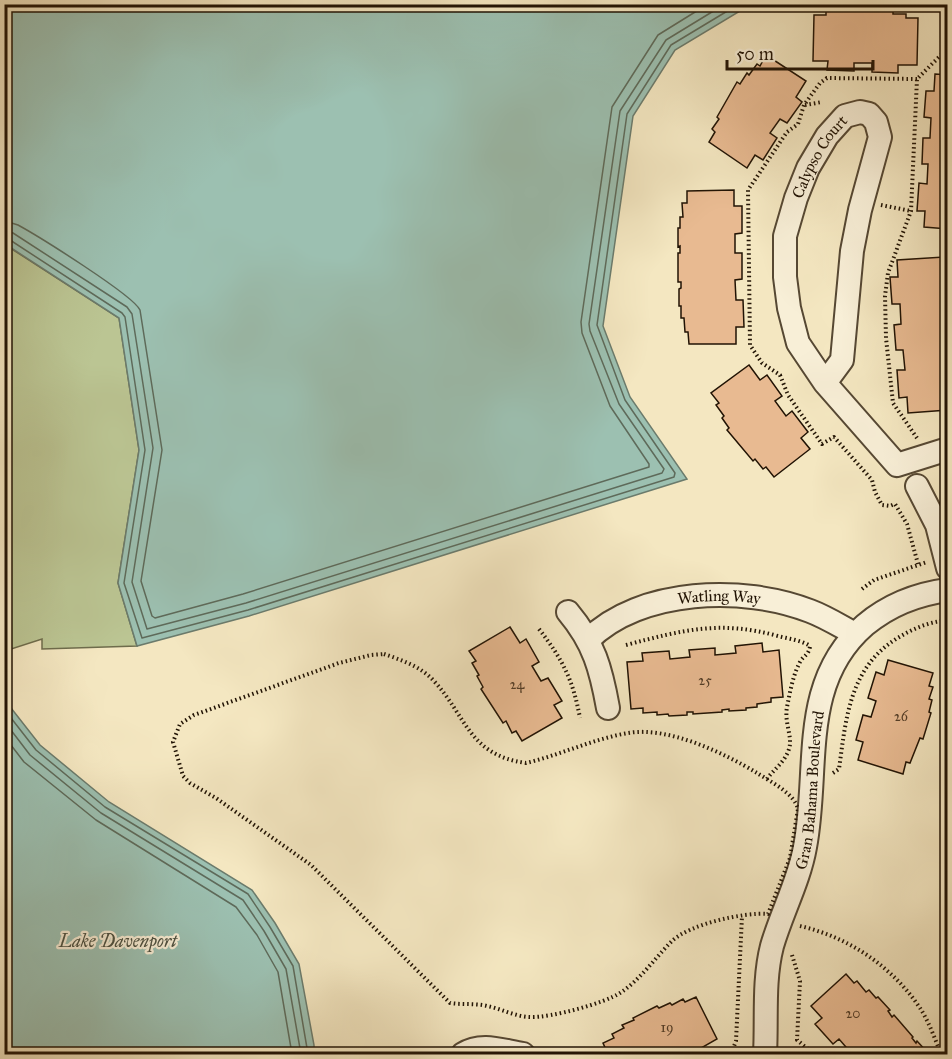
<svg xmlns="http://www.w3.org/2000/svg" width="952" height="1059" font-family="'IM FELL Great Primer',serif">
<rect width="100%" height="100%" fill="#f4e7c1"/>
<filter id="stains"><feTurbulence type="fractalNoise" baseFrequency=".00333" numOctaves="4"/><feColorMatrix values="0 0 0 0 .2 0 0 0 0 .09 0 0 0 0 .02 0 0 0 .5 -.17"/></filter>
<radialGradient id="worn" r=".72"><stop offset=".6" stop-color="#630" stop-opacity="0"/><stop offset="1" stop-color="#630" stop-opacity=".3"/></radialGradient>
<path fill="#bbc593" stroke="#6e6c4c" stroke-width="1.5" d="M4 244 119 318 139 450 118 583 137 646 42 649V639L5 651Z"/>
<g fill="#9cc0b1" stroke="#6b7b6c" stroke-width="1.5">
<path d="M4 5H750L675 50 633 116 603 326 630 397 687 479 249 616 137 646 118 583 139 450 119 318 5 244Z"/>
<path d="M4 699 40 745 109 802 252 890 275 923 299 964 314 1045V1054H5Z"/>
</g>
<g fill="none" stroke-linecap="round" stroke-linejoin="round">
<g stroke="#5e6a5a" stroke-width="1.5">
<path d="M4 222C10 222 13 223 18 225 38 236 133 295 140 310L162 450 141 581 152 616 155 618 243 594 649 467V464L610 406 582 333 581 322 612 107 658 35 708 4"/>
<path d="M4 231 13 233 127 307 132 314 153 448 132 582 147 629 246 603 662 473 664 469 619 404 590 331 589 324 620 111 666 40 725 4"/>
<path d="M4 239 10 240 122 313 125 317 145 450 124 583 142 638 248 610 674 477 675 473 625 400 597 325 627 114 671 45 739 4"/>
<path d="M4 709 36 750 105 807 248 894 270 927 293 966 308 1054"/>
<path d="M4 721 30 755 101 813 243 900 264 931 286 969 301 1054"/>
<path d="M4 736 24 762 96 820 236 907 257 935 278 972 292 1054"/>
</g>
</g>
<g fill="#e8ba91" stroke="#211304" stroke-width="1.5">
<path d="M852 7H880V10L893 11V14H906V18H918L917 65H898V73L872 72V63H854V71L827 70 828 61H813L814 15H826V11H839V8H852Z"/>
<path d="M766 55 806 81 796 97 802 102 787 123 780 119 770 133 777 138 763 160 755 155 747 168 709 142 715 132 712 129 719 119 717 117 737 82 740 84 747 73 749 75 757 64 760 66Z"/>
<path d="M935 74 948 75V229L924 227 925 211H917L919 183 927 184 928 164H922L923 138H930L931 118 924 117 926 91H934Z"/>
<path d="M734 190V206H742V233L735 234V253H742V279L735 280 736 300H743L744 327H736V344H689L688 332H685L684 318H681V306H679V289L681 288V282H678V253H680V246L678 247V228H680V217H683L682 203H687V191Z"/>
<path d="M944 257 945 269 948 268V410L908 413 907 397 899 398 897 370H905L903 350H896L894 325 901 324 900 304H892L890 277H898L897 260Z"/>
<path d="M749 365 760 380 767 375 782 396 775 401 786 416 792 411 808 432 801 438 810 449 774 477 766 467 763 469 755 459 753 461 727 430 729 428 722 418 724 416 716 405 719 403 711 393Z"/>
<path d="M510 627 520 643 526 639 539 662 532 666 541 681 548 678 562 701 554 705 562 718 522 741 516 731 512 733 506 721 503 723 481 689 483 687 477 676 479 675 472 663 476 661 469 651Z"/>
<path d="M762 643 763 652 779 650 783 697 771 698V702L757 704V707L746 708V710L729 711V709L722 710V712L693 714V712H687V715L669 716 668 714 657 715V712L643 713V708L631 709 627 662 643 661 642 653 669 651 670 659 690 657 689 650 715 648V655L736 653 735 646Z"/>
<path d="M888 660 933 673 929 686 933 687 929 699 932 700 929 712 931 713 923 739 920 738 910 763 906 762 903 774 858 760 863 742 856 740 863 715 871 717 876 701 868 698 876 672 884 675Z"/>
<path d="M846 974 854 983 857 981 866 992 869 990 876 998 878 997 890 1010 888 1011 892 1017 894 1015 913 1037 912 1038 916 1043 917 1041 929 1054H852L839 1039 833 1044 815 1024 822 1018 811 1006Z"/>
<path d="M696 997 717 1039 701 1048 704 1054H608L603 1043 614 1038 612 1034 624 1028 622 1025 634 1020 633 1018 657 1006 659 1008 670 1003 672 1005 683 999 685 1002Z"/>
</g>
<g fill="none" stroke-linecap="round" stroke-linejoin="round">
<g stroke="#564833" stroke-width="26">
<g id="minor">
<path id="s1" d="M825 383 798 343 789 308 785 277V236L796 198 808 168 827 136 845 116 860 112 869 114 876 122 880 137 860 210 852 251 842 360 825 383 897 465 948 449"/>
<path d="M917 486 937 525 948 568"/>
<path d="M568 612C594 643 601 669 608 708"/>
<path id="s2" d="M588 640C640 588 744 585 810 611 826 617 840 626 855 634"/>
<path d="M463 1054C482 1042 503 1051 523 1054"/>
<path id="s3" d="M765 1054C767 1019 763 981 772 946 782 912 799 881 805 847 820 769 798 683 865 625 889 605 917 594 948 590"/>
</g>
</g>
<g stroke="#211304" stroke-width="4" stroke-dasharray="1.5 3" stroke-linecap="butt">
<path d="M917 79 827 78 820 83 804 105 798 124 787 132 748 190 750 345 762 363 780 375 788 395 822 444 834 437 872 480 875 492 882 505 890 506 895 504 907 524 918 564"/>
<path d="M805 105 822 102"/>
<path d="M881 205 911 211"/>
<path d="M917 438 893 403 886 338 885 296 888 273 911 211 917 79 948 48"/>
<path d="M942 470 948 480"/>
<path d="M862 589 874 580 927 562"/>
<path d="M539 629C563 660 573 680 580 718"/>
<path d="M626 645C683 630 720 620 778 636 789 639 801 640 810 646 809 655 804 655 800 662 793 675 790 692 787 707 784 723 793 737 789 749 785 762 774 769 767 779"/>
<path d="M384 654C401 660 420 666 433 680 467 716 468 755 526 763 560 755 593 739 628 733 668 726 724 753 757 773 771 782 794 793 798 809L790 858 768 914C744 912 690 924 672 941 655 958 640 980 620 993 605 1003 550 1018 531 1017 516 1017 502 1009 487 1006 475 1003 463 1005 450 1003L311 865 216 798 190 783 183 776 173 742 180 724 194 715 339 663 371 655Z"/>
<path d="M833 773 839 769C846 719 849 669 896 639 912 629 928 622 948 620"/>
<path d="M800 926C848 937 892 966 920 1008 929 1022 935 1039 941 1054"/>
<path d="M792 955 800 981 797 1040 814 1054"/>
<path d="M731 1054 736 1041 742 916"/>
</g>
<use href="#minor" stroke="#f8efd7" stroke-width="22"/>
</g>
<g text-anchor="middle" stroke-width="4.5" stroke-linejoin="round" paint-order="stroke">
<g font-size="14" fill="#533d27">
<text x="705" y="685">25</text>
<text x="517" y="689">24</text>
<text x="901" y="721">26</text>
<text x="853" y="1018">20</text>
<text x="667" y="1032">19</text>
</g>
<g font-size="16" fill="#211304" stroke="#f8efd7">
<text dy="6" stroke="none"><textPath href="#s1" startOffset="244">Calypso Court</textPath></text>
<text dy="6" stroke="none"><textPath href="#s2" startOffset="142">Watling Way</textPath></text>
<text dy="6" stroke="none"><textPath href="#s3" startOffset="270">Gran Bahama Boulevard</textPath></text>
</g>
<g font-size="18" font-style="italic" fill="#4c5041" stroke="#f8efd7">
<text x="118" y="947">Lake Davenport</text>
</g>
</g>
<rect width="952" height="1059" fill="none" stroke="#f4e7c1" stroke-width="24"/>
<rect x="6" y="6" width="940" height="1047" fill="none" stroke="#211304" stroke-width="3"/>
<rect x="12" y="12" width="928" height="1035" fill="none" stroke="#211304" stroke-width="1.5"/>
<path d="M727 60v9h146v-9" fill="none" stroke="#211304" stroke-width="3"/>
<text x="736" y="60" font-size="18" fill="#211304" stroke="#f8efd7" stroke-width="4.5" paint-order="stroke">50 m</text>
<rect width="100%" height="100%" filter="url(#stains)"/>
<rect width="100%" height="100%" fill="url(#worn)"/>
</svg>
